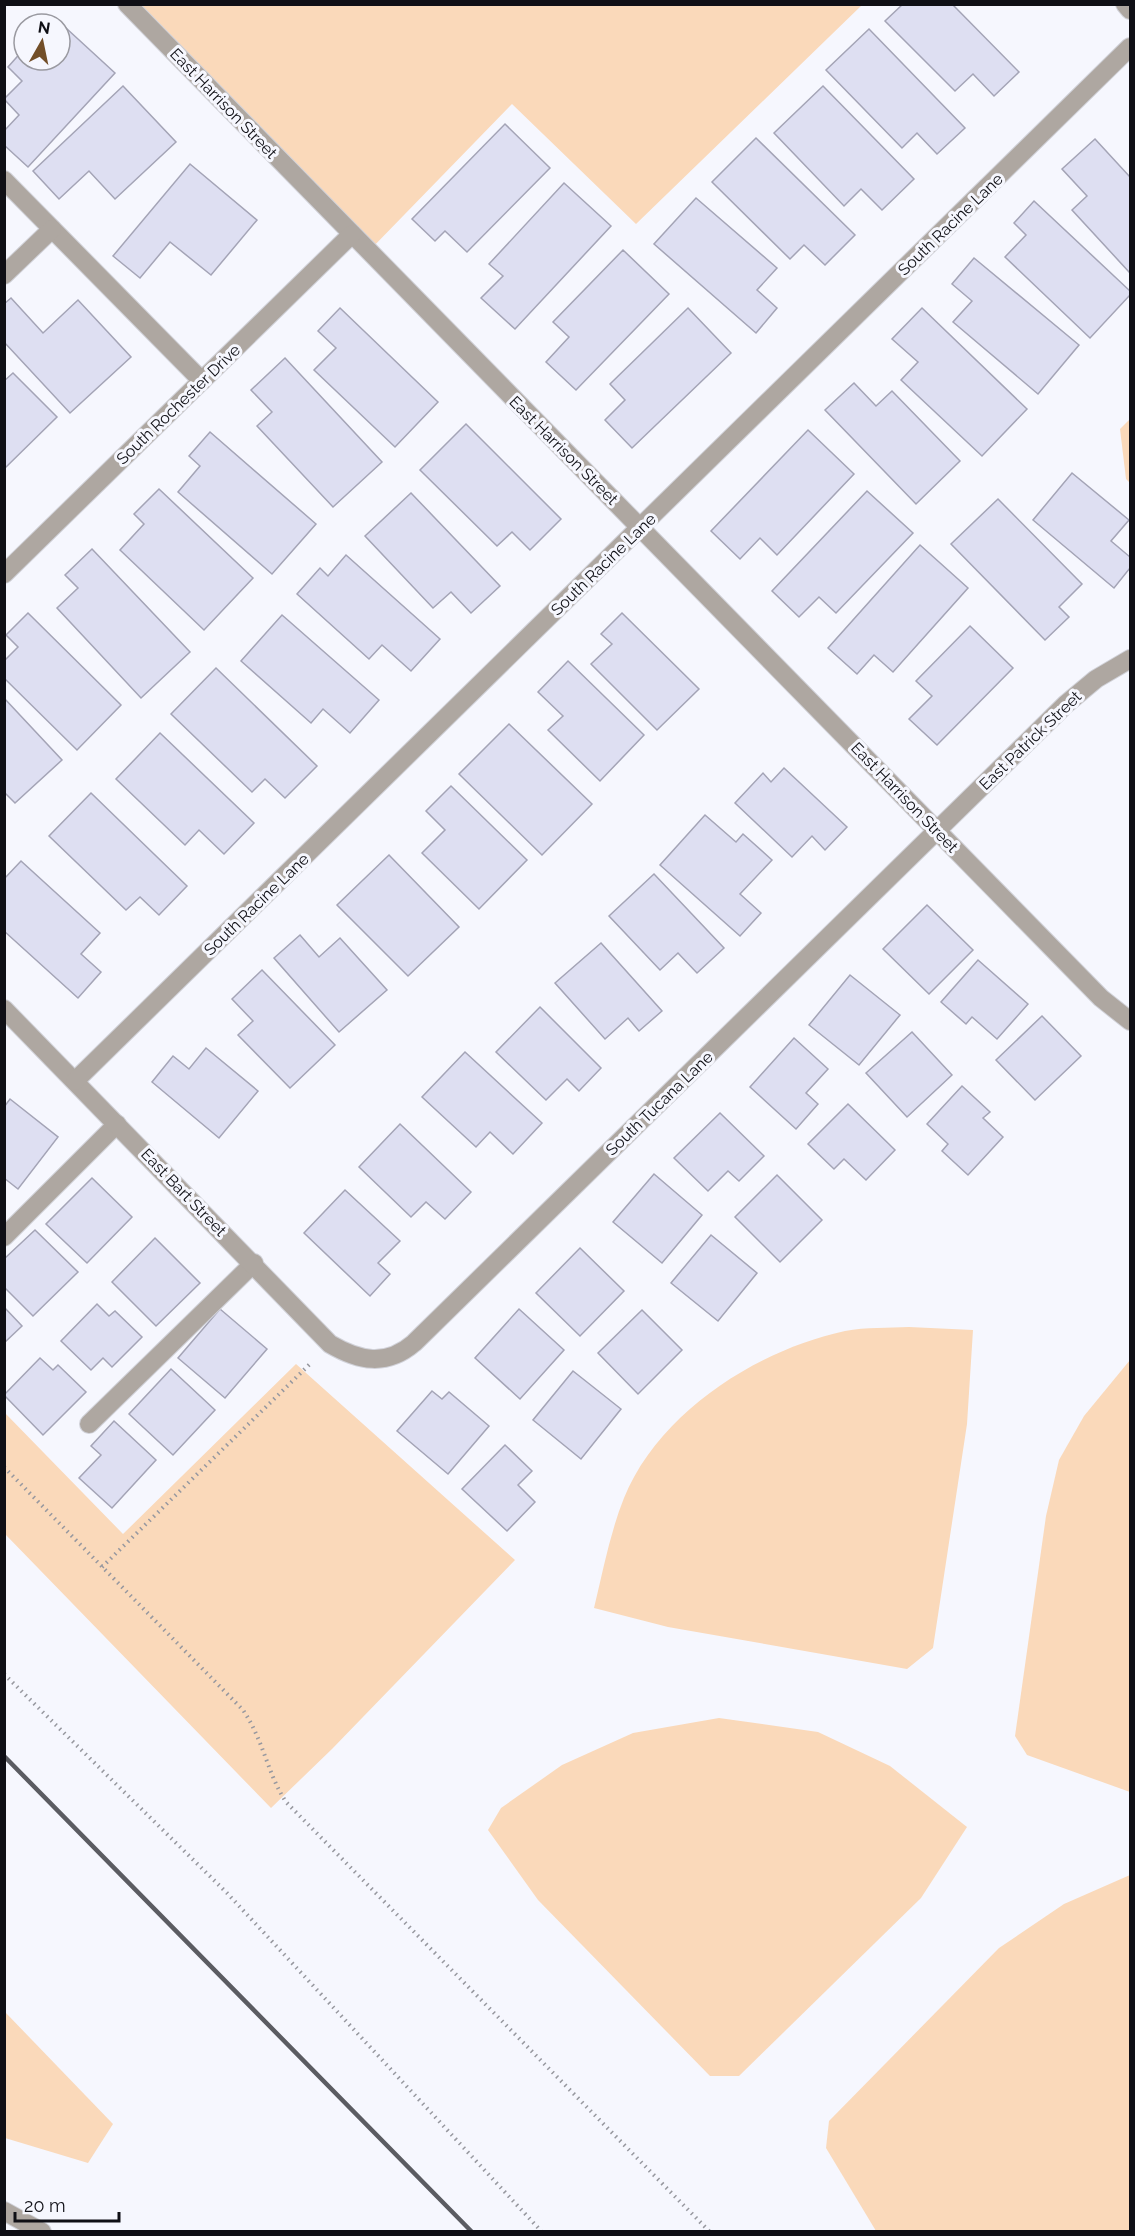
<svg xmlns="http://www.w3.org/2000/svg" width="1135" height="2236" font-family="Raleway,sans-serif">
<rect width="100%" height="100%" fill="#f6f7fe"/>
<g fill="#fad9ba">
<path d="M127 5H862L636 224 512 104 369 251Z"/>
<path d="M1130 419V483L1126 479 1120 429Z"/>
<path d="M909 1327 973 1330 967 1424 933 1648 907 1669 668 1627 594 1608C603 1571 610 1533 624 1498 659 1412 757 1350 845 1331 866 1327 889 1328 909 1327Z"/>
<path d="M1130 1360V1792L1027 1755 1015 1736 1046 1516 1059 1460 1084 1416Z"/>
<path d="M296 1364 515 1560 332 1749 271 1808 5 1534V1413L123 1534Z"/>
<path d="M719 1718 818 1732 890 1766 967 1827 921 1898 739 2076H710L538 1900 488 1830 501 1808 562 1765 633 1733Z"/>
<path d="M1130 1875V2231H876L826 2148 829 2121 999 1948 1064 1904Z"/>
<path d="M5 2012 113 2124 88 2163 5 2138Z"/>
</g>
<g fill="#dedff2" stroke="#a4a4b6" stroke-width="1.5">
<path d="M903 4H952L1019 72 994 96 973 74 955 91 885 21Z"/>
<path d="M54 17 115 73 28 167 4 145V131L19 115 4 99 22 81 8 67 24 49V60H60V24H48Z"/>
<path d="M869 29 965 128 937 154 917 133 902 148 826 70Z"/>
<path d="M123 86 176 142 115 199 89 171 59 199 33 171Z"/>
<path d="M823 86 914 179 882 210 861 189 844 206 774 133Z"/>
<path d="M505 124 550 168 467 252 445 231 435 241 412 219Z"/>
<path d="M756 138 855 235 825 265 804 245 790 259 712 182Z"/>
<path d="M1095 139 1130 177V273L1072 210 1087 196 1062 169Z"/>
<path d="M190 164 257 220 211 275 170 242 140 278 113 256Z"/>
<path d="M564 183 611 226 515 329 481 298 503 276 489 264Z"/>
<path d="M696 198 777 268 757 290 777 308 756 333 654 244Z"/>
<path d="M1034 201 1130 291V295L1090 338 1005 257 1026 235 1014 223Z"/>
<path d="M623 250 669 294 576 390 546 362 569 337 553 322Z"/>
<path d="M974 258 1079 345 1038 394 953 322 972 301 952 284Z"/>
<path d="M11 298 43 333 78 300 131 357 70 413 4 342V304Z"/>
<path d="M340 308 438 402 395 447 314 370 336 348 318 331Z"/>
<path d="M688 308 731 353 632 448 605 420 625 400 610 384Z"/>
<path d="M922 308 1027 409 982 456 901 380 918 362 892 339Z"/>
<path d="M285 358 382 462 333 507 257 426 272 412 251 390Z"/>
<path d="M13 373 57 417 4 469V381Z"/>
<path d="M854 383 876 406 892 391 960 461 916 504 825 410Z"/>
<path d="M466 424 561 519 530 550 512 532 497 546 420 470Z"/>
<path d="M808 430 854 474 777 555 760 538 740 559 711 531Z"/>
<path d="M210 432 316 524 272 574 178 492 200 466 189 456Z"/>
<path d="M1072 473 1129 520 1111 541 1130 557V568L1114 588 1033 520Z"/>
<path d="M159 489 253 578 204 630 120 550 144 524 134 514Z"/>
<path d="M867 491 913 533 836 613 819 597 799 617 772 591Z"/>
<path d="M411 493 500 586 471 613 451 592 433 608 365 536Z"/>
<path d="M998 499 1082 584 1059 607 1069 617 1045 640 951 544Z"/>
<path d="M920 545 968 588 893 672 874 655 857 674 828 648Z"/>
<path d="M92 549 190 652 141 698 57 608 78 588 65 575Z"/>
<path d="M346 555 440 639 411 671 382 645 369 659 297 594 320 568 328 576Z"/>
<path d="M28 613 121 705 77 750 4 678V661L18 647 6 635Z"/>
<path d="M622 613 699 689 657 730 591 664 612 644 601 634Z"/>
<path d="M282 615 379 700 350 733 323 709 311 723 241 661Z"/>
<path d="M970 626 1013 668 937 745 909 719 932 696 916 681Z"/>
<path d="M568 661 644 735 600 781 548 730 563 716 538 692Z"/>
<path d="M216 668 317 766 285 798 265 779 252 792 171 714Z"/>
<path d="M4 698 62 760 15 803 4 792Z"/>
<path d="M509 724 592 804 542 855 459 774Z"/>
<path d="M160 733 254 823 224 854 199 830 185 845 116 779Z"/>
<path d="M784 768 847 827 825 850 812 836 792 857 735 803 763 773 771 782Z"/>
<path d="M451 786 527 860 479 909 422 853 445 830 426 811Z"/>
<path d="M91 793 187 886 159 915 140 897 126 910 49 836Z"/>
<path d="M705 815 736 842 743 834 772 860 740 894 761 913 740 936 660 865Z"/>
<path d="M389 855 459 927 408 976 337 905Z"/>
<path d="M21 861 100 933 81 954 101 972 78 998 4 931V879Z"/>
<path d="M654 874 724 948 697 973 678 953 660 970 609 916Z"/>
<path d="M927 905 973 950 929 994 883 949Z"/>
<path d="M300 935 319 957 340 938 387 990 339 1032 274 958Z"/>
<path d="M601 943 662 1011 639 1031 628 1018 605 1039 555 983Z"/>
<path d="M978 960 1028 1004 997 1039 972 1017 966 1024 941 1002Z"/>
<path d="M262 970 335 1045 290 1088 238 1035 253 1021 232 999Z"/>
<path d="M850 975 900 1015 859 1065 809 1025Z"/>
<path d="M540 1007 601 1068 579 1091 567 1079 546 1100 496 1052Z"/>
<path d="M1042 1016 1081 1056 1035 1100 996 1060Z"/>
<path d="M912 1032 952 1075 907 1117 866 1073Z"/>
<path d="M794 1038 828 1069 806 1093 818 1104 796 1129 750 1087Z"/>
<path d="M206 1048 258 1091 219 1138 152 1082 173 1056 189 1069Z"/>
<path d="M465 1052 542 1123 513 1154 490 1132 476 1147 422 1097Z"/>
<path d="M962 1086 990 1112 983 1118 1003 1137 968 1175 942 1151 948 1144 927 1124Z"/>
<path d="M10 1099 58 1137 18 1189 4 1178V1107Z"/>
<path d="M848 1104 895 1150 866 1180 844 1159 834 1169 808 1144Z"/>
<path d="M720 1113 764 1156 739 1181 728 1171 708 1191 674 1158Z"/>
<path d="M400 1124 471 1192 445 1219 426 1202 411 1217 359 1167Z"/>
<path d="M654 1174 702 1215 662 1263 613 1222Z"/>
<path d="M777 1175 822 1220 780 1262 735 1217Z"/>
<path d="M92 1178 132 1217 87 1263 46 1224Z"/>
<path d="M345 1190 400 1241 378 1263 390 1274 370 1296 304 1233Z"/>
<path d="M35 1230 78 1272 33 1316 4 1287V1259Z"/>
<path d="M711 1235 757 1273 718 1321 671 1283Z"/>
<path d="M155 1238 200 1283 156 1326 112 1282Z"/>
<path d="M580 1248 624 1291 580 1336 536 1293Z"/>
<path d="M97 1304 109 1316 115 1311 142 1337 112 1367 103 1358 91 1370 61 1341Z"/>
<path d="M4 1307 22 1326 4 1343Z"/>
<path d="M220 1309 267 1349 225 1398 178 1358Z"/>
<path d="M519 1309 564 1350 520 1399 475 1358Z"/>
<path d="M642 1310 682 1350 638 1394 598 1353Z"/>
<path d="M40 1358 53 1370 58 1365 86 1392 43 1435 4 1395Z"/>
<path d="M171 1369 215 1410 173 1455 129 1414Z"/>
<path d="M573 1371 621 1409 581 1459 533 1420Z"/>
<path d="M432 1391 442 1399 449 1392 489 1426 448 1474 397 1431Z"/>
<path d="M114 1421 156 1460 112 1508 79 1478 101 1455 91 1446Z"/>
<path d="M505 1445 532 1471 518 1485 535 1502 507 1531 462 1489Z"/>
</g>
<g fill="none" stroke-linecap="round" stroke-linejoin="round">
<g stroke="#d1d2d9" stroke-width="20">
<g id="service">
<path d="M4 180 202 381"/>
<path d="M4 275 52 229"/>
<path d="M4 1237 117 1124"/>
<path d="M89 1424 254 1263"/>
</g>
</g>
<g stroke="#d1d2d9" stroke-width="20">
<g id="minor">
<path d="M127 4 1101 998 1130 1021"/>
<path d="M4 574 352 234"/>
<path d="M4 1009 330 1344C359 1361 386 1367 414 1343L1066 704 1096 679 1130 659"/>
<path d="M75 1081 1130 47"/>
<path d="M4 2211 42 2232"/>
</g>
</g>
<g stroke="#d1d2d9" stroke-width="20">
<path id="tertiary" d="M1125 4 1130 10"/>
</g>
<g stroke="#97989f" stroke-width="4" stroke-dasharray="1.5 4.5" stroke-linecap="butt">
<path d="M4 1467 243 1710C264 1741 267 1773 286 1802L710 2232"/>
<path d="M102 1567 312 1362"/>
<path d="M4 1674 227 1893 542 2232"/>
</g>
<use href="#service" stroke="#aea7a1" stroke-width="18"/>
<use href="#minor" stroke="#aea7a1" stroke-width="18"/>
<use href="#tertiary" stroke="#aea7a1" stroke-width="18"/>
<path stroke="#5b5c62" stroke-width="4.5" d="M4 1756 472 2232"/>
</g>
<g text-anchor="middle" stroke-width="6" stroke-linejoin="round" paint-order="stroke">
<g font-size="16" fill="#0f0f15" stroke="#f6f7fe">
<text transform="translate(224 103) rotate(46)" y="6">East Harrison Street</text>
<text transform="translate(950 224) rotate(-44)" y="6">South Racine Lane</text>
<text transform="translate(178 404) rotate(-44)" y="6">South Rochester Drive</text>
<text transform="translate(564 450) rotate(45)" y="6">East Harrison Street</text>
<text transform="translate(603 564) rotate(-44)" y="6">South Racine Lane</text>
<text transform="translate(1030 740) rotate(-44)" y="6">East Patrick Street</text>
<text transform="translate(905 797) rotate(46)" y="6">East Harrison Street</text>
<text transform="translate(256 904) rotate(-44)" y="6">South Racine Lane</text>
<text transform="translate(659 1103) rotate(-44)" y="6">South Tucana Lane</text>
<text transform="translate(184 1192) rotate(46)" y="6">East Bart Street</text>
</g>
</g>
<rect width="1135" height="2236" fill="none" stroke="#0f0f15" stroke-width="12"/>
<g transform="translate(42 42) rotate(9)"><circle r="28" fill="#f6f7fe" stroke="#9a9aa1" stroke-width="1.5"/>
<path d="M0-4.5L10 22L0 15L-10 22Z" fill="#724e28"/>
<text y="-9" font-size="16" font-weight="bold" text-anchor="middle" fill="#0f0f15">N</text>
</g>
<path d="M15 2212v9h104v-9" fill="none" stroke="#0f0f15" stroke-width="3"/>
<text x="24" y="2212" font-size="18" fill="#0f0f15" stroke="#f6f7fe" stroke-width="4.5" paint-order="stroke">20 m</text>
</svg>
